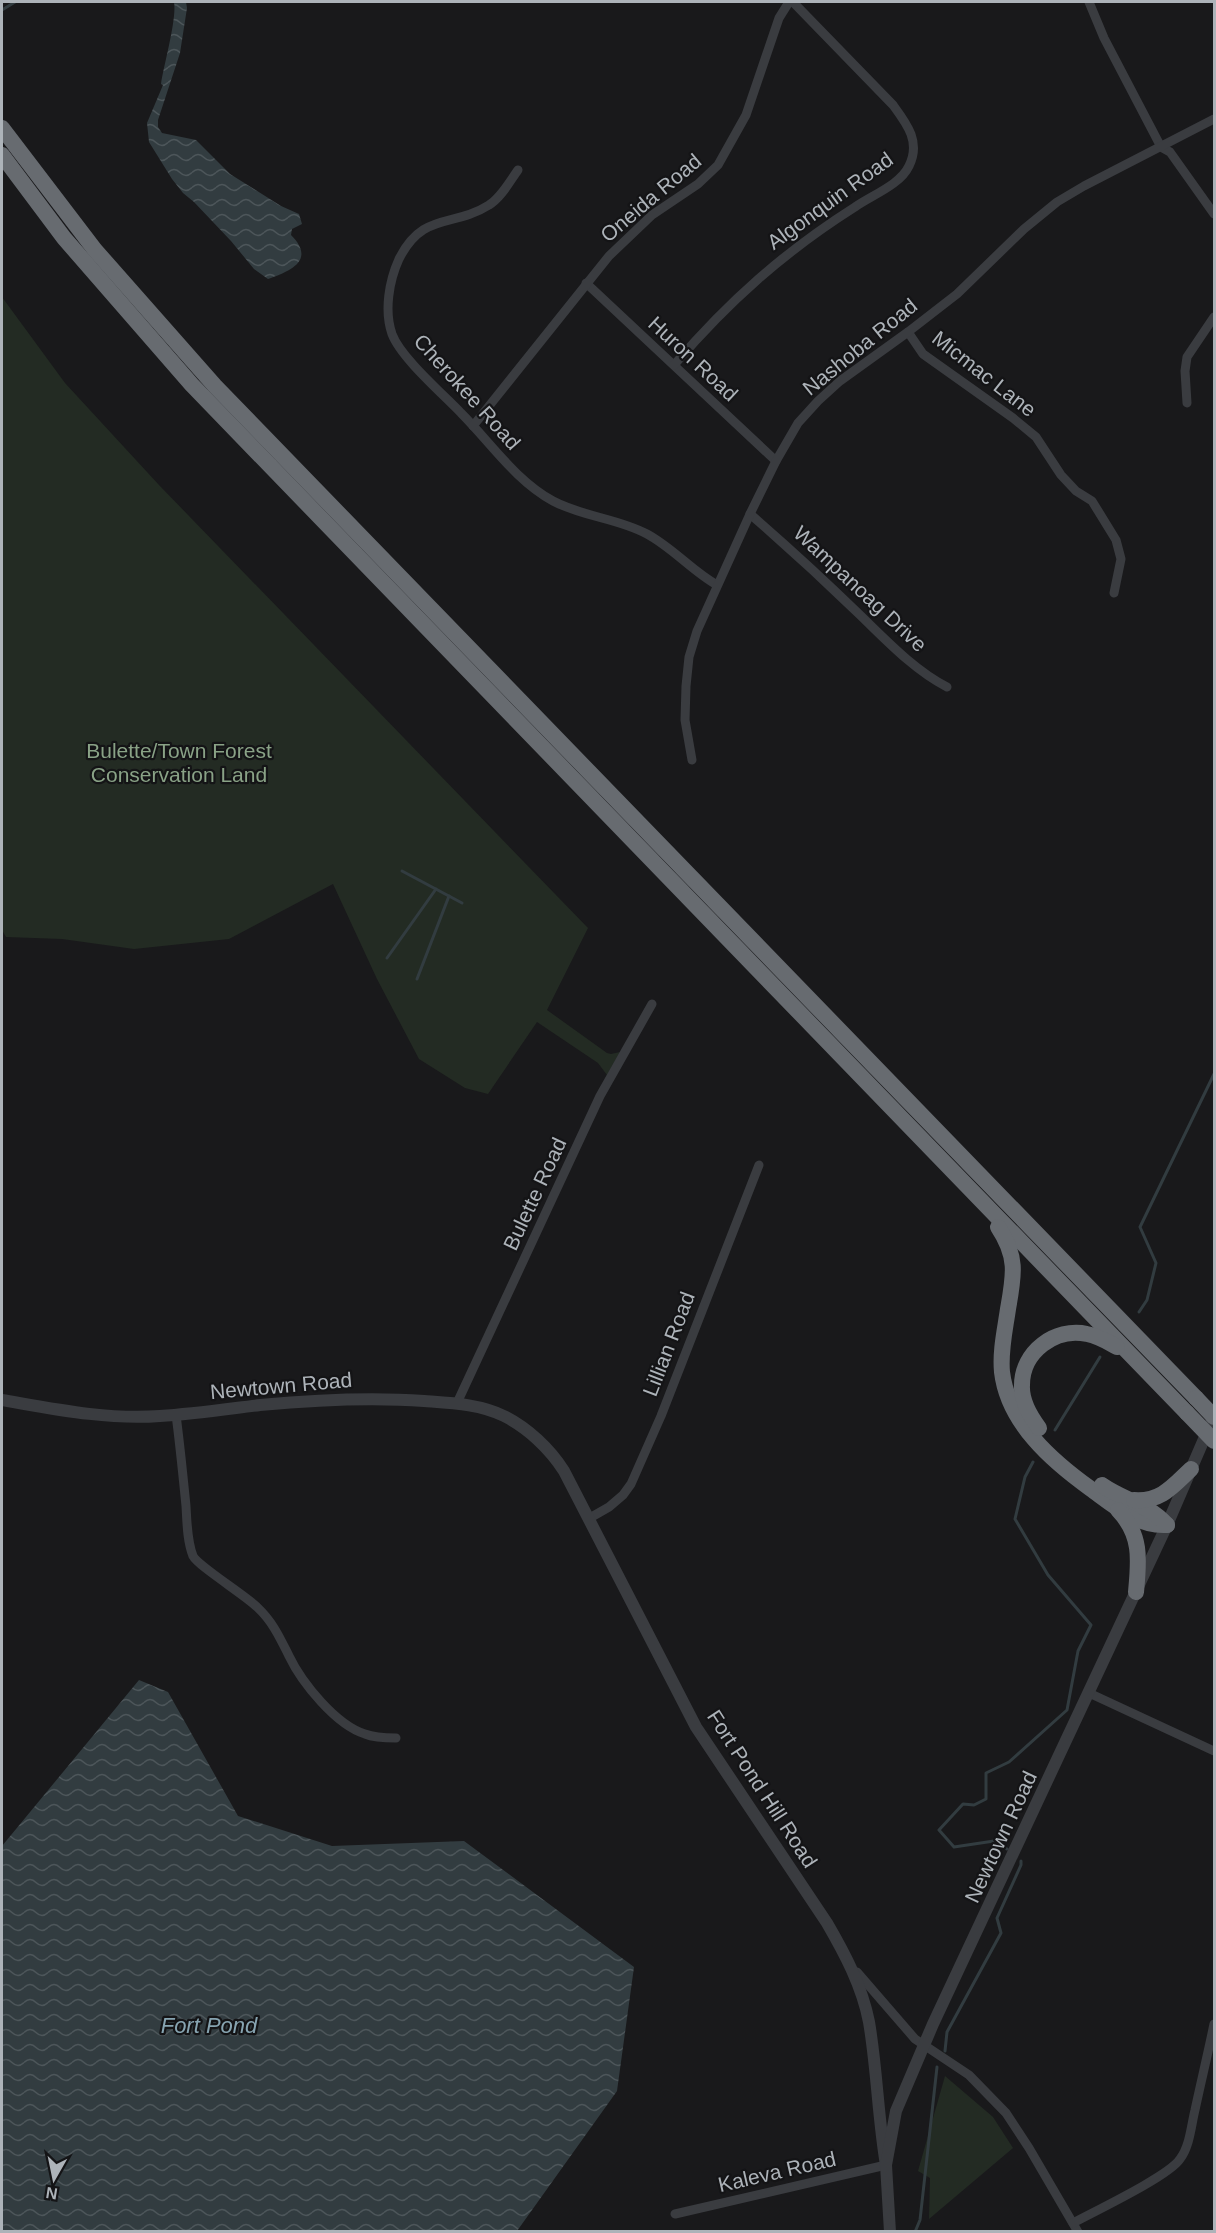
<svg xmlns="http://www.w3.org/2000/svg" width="1216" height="2233" font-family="Helvetica,sans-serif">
<defs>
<pattern id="water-waves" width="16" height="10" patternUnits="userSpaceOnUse" patternTransform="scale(1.5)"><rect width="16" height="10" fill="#323c40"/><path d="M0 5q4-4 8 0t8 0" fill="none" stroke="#4d565a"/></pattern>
</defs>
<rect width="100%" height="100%" fill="#19191b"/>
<g fill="#232b23">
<path d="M2 297 65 383 159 485 588 928 547 1010 607 1053 611 1054 620 1052 607 1075 598 1063 537 1022 488 1094 465 1088 419 1059 377 979 333 884 229 939 134 949 62 939 6 937 2 930Z"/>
<path d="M945 2076 993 2117 1013 2148 929 2219 930 2178 918 2171Z"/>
</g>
<g fill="url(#water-waves)">
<path d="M174 2H186L187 8 180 53 158 120V127L162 133 196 140 230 174 281 206 299 214 302 224 292 229 291 235C316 260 291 271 268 279L254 269 231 241 194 202 183 193 172 179 149 142 147 123 163 85 161 84C164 64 177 19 174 2Z"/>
<path d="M139 1680 168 1692 238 1816 332 1846 464 1841 634 1967 617 2091 517 2231H2V1846Z"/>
</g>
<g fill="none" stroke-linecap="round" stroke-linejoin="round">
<g stroke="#323c40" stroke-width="3">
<path d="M2 10 15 2"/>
<path d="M402 871 462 903"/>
<path d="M387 958 436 889"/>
<path d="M417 979 449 896"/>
<path d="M1139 1312 1147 1300 1156 1263 1140 1227 1214 1074"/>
<path d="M1055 1430 1100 1357"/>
<path d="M1007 1849 994 1841 954 1847 939 1830 963 1804 974 1805 986 1799V1773L1009 1762 1067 1710 1078 1651 1091 1625 1048 1575 1015 1519 1025 1477 1033 1462"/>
<path d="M945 2051 947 2032 1001 1933 997 1918 1021 1865V1861"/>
<path d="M915 2232 920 2220 937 2067"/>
</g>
<g stroke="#3a3c40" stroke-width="9">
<path d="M1089 2 1104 38 1161 147 1170 152 1214 214"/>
<path d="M518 170C510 181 501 198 489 205 453 228 423 211 399 259 389 281 384 311 392 334 401 358 443 394 461 413 491 443 515 480 553 501 583 517 617 518 647 534 673 548 692 571 717 585"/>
<path d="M586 283 776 461"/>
<path d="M908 332 923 354 1013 418 1036 437 1061 475 1076 491 1092 501 1116 540 1121 559 1114 593"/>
<path d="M674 365C729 301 784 252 855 207 872 195 900 185 909 166 921 142 907 124 893 105L793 2"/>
<path d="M1187 403 1185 371 1187 357 1214 317"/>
<path d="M473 426 609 256 652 215 698 184 718 165 746 115 779 18 789 2"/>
<path d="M750 514C787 546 823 579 859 614 886 640 914 670 947 687"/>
<path d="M692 760 685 720 686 686 689 657 697 631 750 514 776 461 798 423 818 401 840 381 908 332 957 294 1024 229 1057 202 1084 186 1214 119"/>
<path d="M457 1403 600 1096 652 1004"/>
<path d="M176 1415C180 1445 183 1476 186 1506 187 1522 187 1541 193 1556 198 1566 245 1595 257 1607 273 1622 280 1638 289 1656 302 1683 336 1725 365 1734 375 1738 386 1738 396 1738"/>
<path d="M588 1519 609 1507 623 1495 631 1484 661 1416 759 1165"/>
<path d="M1089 1693 1214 1751"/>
<path d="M857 1972 915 2039 969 2075 1006 2113 1029 2148 1078 2232"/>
<path d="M675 2214 886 2165"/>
<path d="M1073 2223C1095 2211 1169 2176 1180 2159 1190 2146 1191 2126 1195 2110 1201 2082 1208 2053 1214 2024"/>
</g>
<g stroke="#3a3c40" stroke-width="12">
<path d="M2 1400C54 1409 107 1420 160 1416 194 1414 227 1409 260 1405 314 1400 369 1397 424 1401 451 1403 480 1404 504 1416 528 1428 550 1449 564 1471L696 1727 827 1923C845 1954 862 1986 869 2022 877 2069 878 2118 886 2165"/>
<path d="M890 2232 886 2165 896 2111 933 2024 1167 1525 1214 1416"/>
</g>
<g stroke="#676b70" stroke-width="16">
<path d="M2 128 95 250 215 386 1196 1398"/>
<path d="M2 155 64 238 192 385 1187 1413"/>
<path d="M998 1227C1018 1257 1014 1275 1008 1309 1005 1330 1000 1351 1002 1372 1008 1423 1052 1461 1091 1489 1113 1505 1138 1527 1167 1525"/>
<path d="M1039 1428C1030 1416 1021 1401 1022 1385 1022 1352 1055 1327 1087 1334 1098 1336 1108 1342 1117 1347"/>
<path d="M1102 1485C1125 1501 1147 1503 1167 1525"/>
<path d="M1134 1500C1161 1502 1173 1486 1191 1469"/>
<path d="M1118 1510C1142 1535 1139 1560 1136 1592"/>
</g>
<g stroke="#676b70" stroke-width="16">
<path d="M1196 1398 1214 1417"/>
<path d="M1187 1413 1214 1441"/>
</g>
</g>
<g text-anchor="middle" stroke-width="4.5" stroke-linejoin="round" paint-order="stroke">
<g font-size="21" fill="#adb3b9" stroke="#141416">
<text transform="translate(651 198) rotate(-40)" y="7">Oneida Road</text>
<text transform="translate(830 201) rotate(-36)" y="7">Algonquin Road</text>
<text transform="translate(860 347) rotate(-39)" y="7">Nashoba Road</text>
<text transform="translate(693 359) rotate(43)" y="7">Huron Road</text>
<text transform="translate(984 374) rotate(38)" y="7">Micmac Lane</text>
<text transform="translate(467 392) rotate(48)" y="7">Cherokee Road</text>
<text transform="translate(860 589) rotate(43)" y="7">Wampanoag Drive</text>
<text transform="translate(535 1194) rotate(-65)" y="7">Bulette Road</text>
<text transform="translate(669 1344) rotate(-69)" y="7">Lillian Road</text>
<text transform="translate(281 1386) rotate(-5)" y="7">Newtown Road</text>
<text transform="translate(762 1789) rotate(57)" y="7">Fort Pond Hill Road</text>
<text transform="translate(1001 1837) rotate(-65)" y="7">Newtown Road</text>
<text transform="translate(777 2172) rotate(-13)" y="7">Kaleva Road</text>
</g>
<g font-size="21" fill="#89a286" stroke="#141416">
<text x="179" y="758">Bulette/Town Forest<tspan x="179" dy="24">Conservation Land</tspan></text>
</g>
<g font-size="22" font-style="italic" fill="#87a4b1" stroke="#141416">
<text x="209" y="2033">Fort Pond</text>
</g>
</g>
<rect width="1216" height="2233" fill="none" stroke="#adb3b9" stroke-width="6"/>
<g transform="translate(54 2179) rotate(189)" stroke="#141416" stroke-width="4.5" paint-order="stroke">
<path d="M0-4.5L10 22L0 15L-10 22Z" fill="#adb3b9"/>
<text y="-9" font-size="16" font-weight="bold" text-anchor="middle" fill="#adb3b9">N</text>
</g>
</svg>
